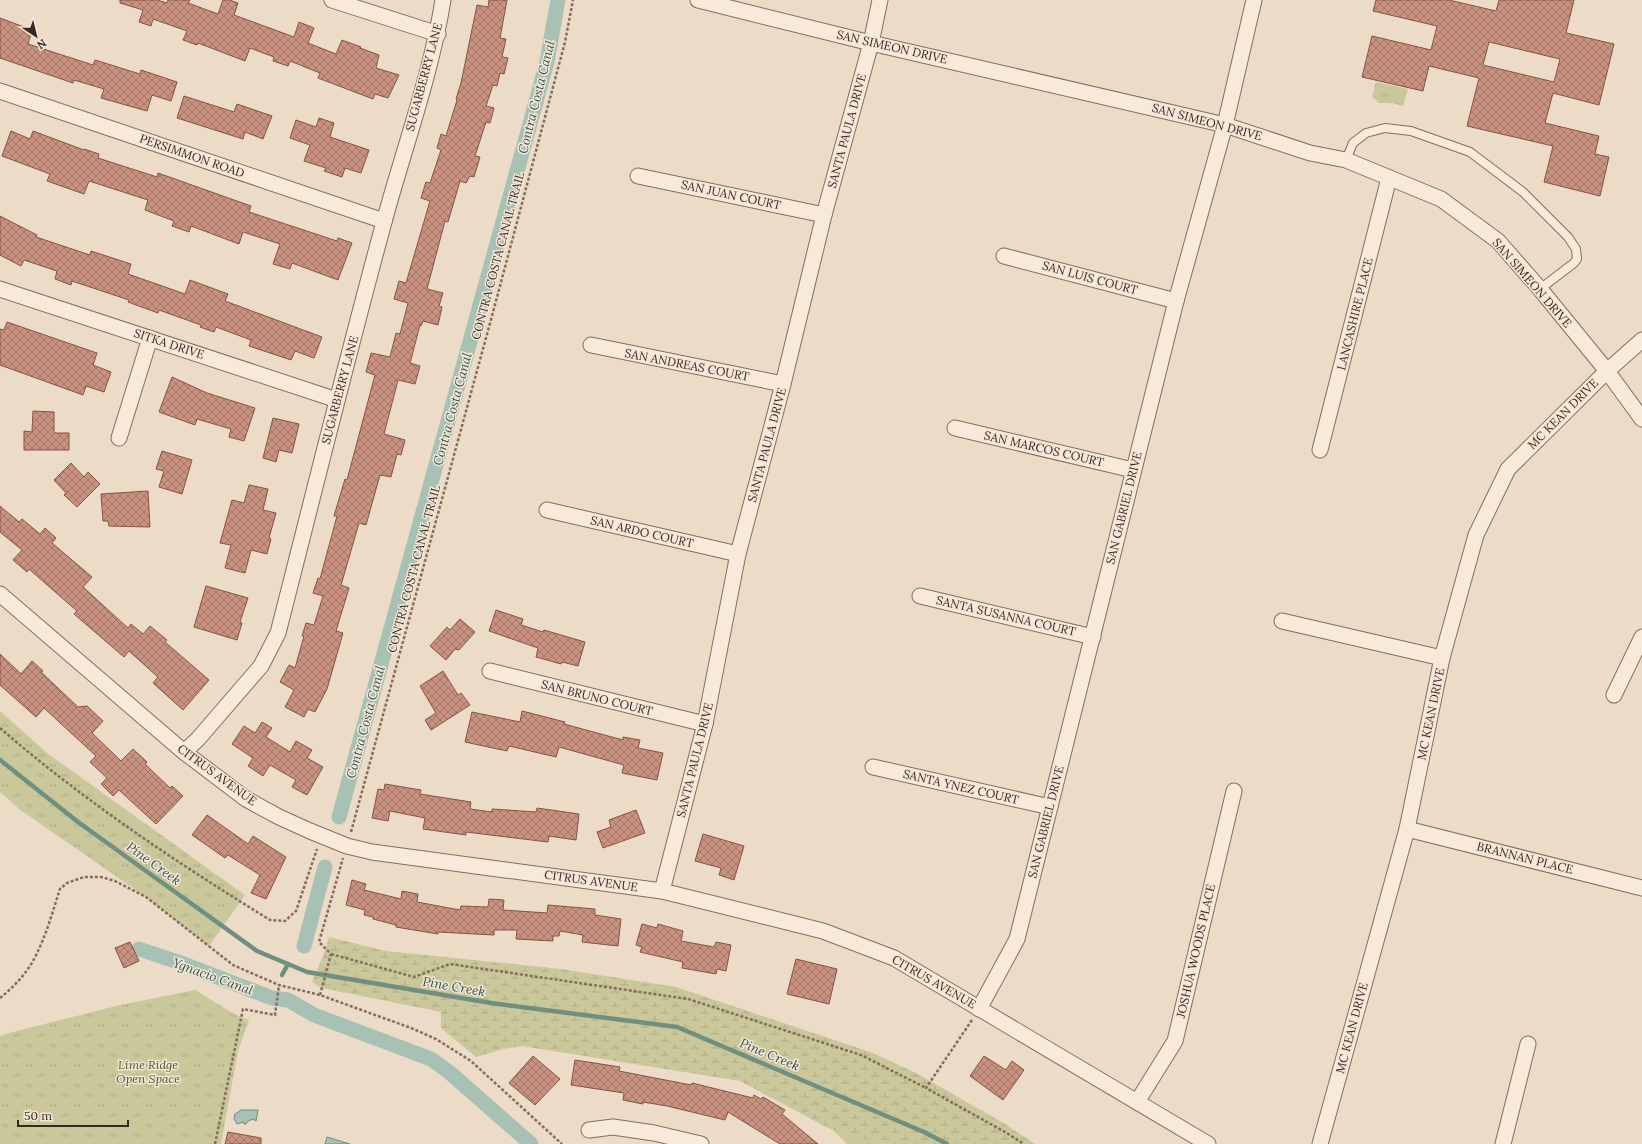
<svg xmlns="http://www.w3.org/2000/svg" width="1642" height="1144" font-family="Lora,serif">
<defs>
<pattern id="grass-tufts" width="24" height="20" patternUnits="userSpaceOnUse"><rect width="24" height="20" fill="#cac89b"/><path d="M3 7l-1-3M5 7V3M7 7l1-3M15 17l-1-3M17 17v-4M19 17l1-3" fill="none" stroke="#aeac85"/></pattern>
<pattern id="wetland-marsh" width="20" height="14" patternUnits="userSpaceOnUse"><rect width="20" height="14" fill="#cac89b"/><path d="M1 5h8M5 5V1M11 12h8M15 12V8" fill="none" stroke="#aeac85"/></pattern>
<pattern id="building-cross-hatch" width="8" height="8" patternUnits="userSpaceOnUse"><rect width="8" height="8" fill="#c9917f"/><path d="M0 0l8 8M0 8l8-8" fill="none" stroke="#a47668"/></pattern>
</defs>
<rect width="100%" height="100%" fill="#ecdbc7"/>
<g fill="url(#grass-tufts)">
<path d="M1376 82 1408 89 1403 106 1392 103H1379L1372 97Z"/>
<path d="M0 711 47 753 245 895 209 946 146 897 19 809 0 792Z"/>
<path d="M195 990 234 1014 249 1020 238 1051 221 1144H0V1036L9 1033 120 1005Z"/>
<path d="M834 1131 885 1144H847Z"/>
</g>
<path fill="url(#wetland-marsh)" d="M329 937 386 951 561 969 676 987 873 1053 918 1074 1005 1124 1035 1144H885L834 1131 740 1081 522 1046 503 1049 476 1057 441 1028V1012L322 988 312 982 325 951Z"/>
<g fill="#a8c1b5" stroke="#6f8f81">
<path d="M241 1110H258L256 1121 253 1119 248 1121 246 1124H244L243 1122 237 1124 234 1119 235 1114Z"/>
<path d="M327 1137 350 1144H325Z"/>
</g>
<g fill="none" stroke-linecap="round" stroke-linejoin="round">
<g stroke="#6f8f81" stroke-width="4.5">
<path d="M0 760 78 822 257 951 307 972 491 1003 677 1027 924 1132 947 1144"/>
<path d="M282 975 288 964"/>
</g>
<g stroke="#a8c1b5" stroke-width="15">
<path d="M339 817 547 62 558 0"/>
<path d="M304 946 325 867"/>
<path d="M139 949 181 963 272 998 288 1000 314 1015 431 1059 449 1072 531 1144"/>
</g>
</g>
<g fill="url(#building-cross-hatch)" stroke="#855344" fill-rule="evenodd">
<path d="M120 0H157L167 3 168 0H190L188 3 218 14 223 0H229L238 3 234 15 294 37 299 22 314 28 308 43 336 54 342 40 361 47 360 48 379 55 376 68 399 75 388 98 375 94 373 99 318 78 320 73 290 61 288 66 273 61 274 57 250 48 245 61 198 43 197 45 183 40 187 31 153 19 151 26 139 22 143 10 120 3Z"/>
<path d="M489 0H507L500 38 506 39 502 57 508 58 504 74 500 73 497 86 493 85 486 106 494 108 490 123 486 122 475 156 480 157 474 177 470 176 466 183 460 181 448 222 445 221 427 289 443 293 439 306 442 307 438 325 423 321 421 326 420 325 410 363 420 366 415 384 398 380 384 434 405 440 401 455 397 454 391 477 380 475 366 525 359 523 341 585 349 588 336 631 343 633 327 689 315 712 308 709 304 717 285 707 294 690 280 682 289 665 295 668 304 636H302L306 623 314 625 323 596 313 593 318 578 320 579 337 516H334L345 479 347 480 375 375 366 372 371 353 390 357 396 333 400 334 408 303 394 299 399 281 406 283 430 201 421 198 426 182 430 183 441 150 437 148 441 134 446 136 457 100 456 99 461 83 477 5 488 7Z"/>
<path d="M1376 0H1449L1496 11 1499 0H1574L1566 33 1614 44 1599 105 1553 93 1545 123 1599 136 1595 154 1609 157 1600 196 1544 182 1553 146 1467 126 1479 78 1429 66 1423 91 1362 77 1372 36 1431 50 1437 26 1373 11ZM1489 42 1560 59 1554 82 1483 65Z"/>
<path d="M0 18 32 30 28 44 93 65 95 60 140 74 141 70 177 82 171 101 152 95 147 111 101 98 104 89 74 80 73 83 0 58Z"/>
<path d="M184 96 234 112 237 104 272 116 263 139 245 132 243 139 177 118Z"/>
<path d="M319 118 334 123 330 137 369 150 361 173 345 168 342 177 324 171 326 168 304 161 310 145 290 138 296 120 316 127Z"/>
<path d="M11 131 30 139 33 131 84 150V149L99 154 98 158 157 177 158 173 251 206 249 212 337 241 338 238 352 243 338 280 292 263 290 269 273 264 280 244 243 232 239 244 191 226 189 232 172 226 174 221 145 210 148 200 89 181 84 194 47 181 50 174 2 156Z"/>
<path d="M0 216 37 235 36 237 90 255 91 251 131 264 128 274 185 294 190 280 228 294 225 301 322 337 314 358 295 351 291 360 249 346 251 340 216 327 214 332 200 327 201 325 159 310 158 313 128 302 129 300 72 281 71 285 55 279 57 271 24 260 21 266 0 255Z"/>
<path d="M7 322 97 353 93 365 111 372 104 392 86 386 83 395 0 365V329L4 330Z"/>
<path d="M172 377 207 393 255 408 244 441 229 437 231 429 197 419 195 425 159 412Z"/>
<path d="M33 411 54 412V433H69V450H24V431L32 432Z"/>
<path d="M273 418 299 424 292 453 279 450 276 462 263 458Z"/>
<path d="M162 451 192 460 182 494 159 487 164 471 156 469Z"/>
<path d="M71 463 84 477 88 472 100 484 77 507 64 495 66 493 54 480Z"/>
<path d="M249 485 268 489 263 510 276 513 269 538 271 539 267 554 251 550 245 573 225 568 231 545 220 543 232 500 244 503Z"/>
<path d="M148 491 150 527 109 526 108 521H103L101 494Z"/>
<path d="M0 506 19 522 22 519 40 534 45 528 56 538 52 543 92 577 83 587 128 628 131 624 143 634 150 626 167 640 165 642 209 680 183 710 153 683 158 677 129 651 124 657 74 614 77 611 29 569 27 572 13 560 22 550 0 532Z"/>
<path d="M206 586 248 598 240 622 242 623 237 640 194 627Z"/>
<path d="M496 610 523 619 521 625 543 632 544 630 585 642 578 666 562 662 561 664 536 657 538 648 489 631Z"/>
<path d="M460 619 475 632 459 650 455 649 446 660 430 646 447 627 450 630Z"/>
<path d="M0 654 21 674 32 661 43 671 41 672 78 707 87 706 103 721 92 733 121 761 133 749 147 762 145 764 170 788 172 786 183 796 156 824 119 790 113 796 101 784 107 778 90 762 96 756 44 708 36 717 0 685Z"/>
<path d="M443 671 458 695 461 693 470 705 431 730 425 720 436 713 420 686Z"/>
<path d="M522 711 565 722 564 724 623 740V737L640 740 638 748 663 753 657 780 622 773 624 765 559 747 556 757 509 746 507 751 465 742 472 712 520 722Z"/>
<path d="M262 722 272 728 266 737 290 752 296 741 312 750 307 758 323 767 307 795 292 787 296 780 270 765 263 776 248 766 253 758 232 744 244 726 255 733Z"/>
<path d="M385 784 421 790 420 794 471 802 470 809 492 812V809L536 812 537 808 579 814 576 840 549 836 548 842 466 832V835L423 829 425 818 390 811 388 821 372 818 378 789 384 790Z"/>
<path d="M636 810 645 833 603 848 597 832 611 827 609 820Z"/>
<path d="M207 815 248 844 253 836 286 857 266 899 251 893 260 875 228 855 225 858 192 835Z"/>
<path d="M703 834 744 846 734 880 719 875 721 868 695 861Z"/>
<path d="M352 880 366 884 364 890 401 899 402 891 418 894 417 902 460 910 461 906 488 907 489 899 504 900 503 910 547 913 548 905 595 909V915L621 919 618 946 582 942 583 935 560 931 559 936H553V941L516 939 517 930H494V935L438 932V934L396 927V925L373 919V917L364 915 365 910 346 905Z"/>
<path d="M642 924 657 928 658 924 683 931 681 941 714 947 716 942 731 945 726 971 717 969 716 974 682 968 683 962 640 952 642 947 636 945Z"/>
<path d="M130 942 139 961 124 968 115 948Z"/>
<path d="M796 959 837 969 829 1004 787 994Z"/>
<path d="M533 1056 560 1079 535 1105 509 1083Z"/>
<path d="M984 1056 1006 1070 1012 1061 1024 1070 1003 1100 970 1076Z"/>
<path d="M575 1060 620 1067 619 1071 691 1085 692 1083 753 1098 754 1095 761 1099 763 1097 785 1110 782 1114 818 1144H780L728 1112 725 1120 667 1106 643 1102V1104L623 1100 624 1093 571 1085Z"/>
<path d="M228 1132 261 1138V1144H225Z"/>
</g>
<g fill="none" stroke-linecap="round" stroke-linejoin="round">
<g stroke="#876c5d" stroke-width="10">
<path id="lane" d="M1346 160 1353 143 1366 133 1385 128 1411 131 1470 152 1523 192 1568 237 1576 249 1577 259 1574 263 1540 289"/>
</g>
<g stroke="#876c5d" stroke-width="17">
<g id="street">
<path d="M332 0 438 34"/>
<path d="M698 0 871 43 1225 125 1310 153 1346 160 1441 199 1498 241 1540 289 1607 371 1642 419"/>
<path d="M0 91 384 221"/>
<path d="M638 176 824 215"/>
<path d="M1004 256 1176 301"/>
<path d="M0 289 337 400"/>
<path d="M591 345 783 384"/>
<path d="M955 428 1133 470"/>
<path d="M119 438 150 338"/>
<path d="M1320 450 1389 178"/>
<path d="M547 510 738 554"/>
<path d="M0 594 184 752 246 799 279 817 310 831 347 846 372 852 662 891 823 931 894 958 1208 1144"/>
<path d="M920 596 1093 637"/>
<path d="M1282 621 1442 658"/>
<path d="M490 671 705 724"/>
<path d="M1614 695 1642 637"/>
<path d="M184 752 198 739 261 666 278 633C313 496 347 358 384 222 404 148 431 75 443 0"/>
<path d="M873 767 1050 807"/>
<path d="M1407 829 1642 888"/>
<path d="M662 891 705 724 738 554 783 384 824 215 871 43 880 0"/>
<path d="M979 1009 1017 939 1176 301 1225 125 1254 0"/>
<path d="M1137 1102 1175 1041 1234 791"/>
<path d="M589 1130 613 1127 654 1133 701 1144"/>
<path d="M1320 1144 1407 829 1442 658 1476 535 1508 469 1607 371 1642 340"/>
<path d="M1503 1144 1528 1044"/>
</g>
</g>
<g stroke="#876c5d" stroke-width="2.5" stroke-dasharray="3 2" stroke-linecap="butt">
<path d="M0 728C84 801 176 862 270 920L285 921 296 911 317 849"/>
<path d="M351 832 492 316 565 42 573 0"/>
<path d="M331 954 414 977 450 964 688 999 861 1055 926 1088"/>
<path d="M320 995 331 954 319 942 343 858"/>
<path d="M0 998C15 986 29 971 37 953 47 933 53 910 60 889L67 883 84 877H101L115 881 146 897 233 965 279 985 320 995 411 1028 436 1039 471 1061 562 1144"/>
<path d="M972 1020 926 1088 1005 1132 1024 1144"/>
<path d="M215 1144 243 1009 275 1015 279 985"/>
</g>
<use href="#lane" stroke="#f7eada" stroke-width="8"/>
<use href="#street" stroke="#f7eada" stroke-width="15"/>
</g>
<g text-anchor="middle" stroke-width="3" stroke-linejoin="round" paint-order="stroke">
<g font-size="12" fill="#382820" stroke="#f4e6d6">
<text transform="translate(892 47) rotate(13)" y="4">SAN SIMEON DRIVE</text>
<text transform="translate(424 77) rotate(-75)" y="4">SUGARBERRY LANE</text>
<text transform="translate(1207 122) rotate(15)" y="4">SAN SIMEON DRIVE</text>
<text transform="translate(847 131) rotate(-75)" y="4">SANTA PAULA DRIVE</text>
<text transform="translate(192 156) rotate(19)" y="4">PERSIMMON ROAD</text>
<text transform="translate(731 195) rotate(12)" y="4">SAN JUAN COURT</text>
<text transform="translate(498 256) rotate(-75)" y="4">CONTRA COSTA CANAL TRAIL</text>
<text transform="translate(1090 278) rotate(15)" y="4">SAN LUIS COURT</text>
<text transform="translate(1532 283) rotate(49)" y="4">SAN SIMEON DRIVE</text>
<text transform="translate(1355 314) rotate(-76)" y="4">LANCASHIRE PLACE</text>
<text transform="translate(169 344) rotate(18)" y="4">SITKA DRIVE</text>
<text transform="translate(687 365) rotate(11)" y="4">SAN ANDREAS COURT</text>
<text transform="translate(340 390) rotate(-75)" y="4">SUGARBERRY LANE</text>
<text transform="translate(1563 414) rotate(-45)" y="4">MC KEAN DRIVE</text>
<text transform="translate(767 445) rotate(-75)" y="4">SANTA PAULA DRIVE</text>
<text transform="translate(1044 449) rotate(13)" y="4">SAN MARCOS COURT</text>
<text transform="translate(1124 508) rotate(-76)" y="4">SAN GABRIEL DRIVE</text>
<text transform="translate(642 532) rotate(13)" y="4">SAN ARDO COURT</text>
<text transform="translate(414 569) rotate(-75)" y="4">CONTRA COSTA CANAL TRAIL</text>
<text transform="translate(1006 616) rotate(13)" y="4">SANTA SUSANNA COURT</text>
<text transform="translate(597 698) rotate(14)" y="4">SAN BRUNO COURT</text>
<text transform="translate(1431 714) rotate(-78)" y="4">MC KEAN DRIVE</text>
<text transform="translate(695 760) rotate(-76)" y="4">SANTA PAULA DRIVE</text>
<text transform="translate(217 775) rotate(36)" y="4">CITRUS AVENUE</text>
<text transform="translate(961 787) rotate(13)" y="4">SANTA YNEZ COURT</text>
<text transform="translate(1046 822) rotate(-76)" y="4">SAN GABRIEL DRIVE</text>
<text transform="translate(1525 858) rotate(14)" y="4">BRANNAN PLACE</text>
<text transform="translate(591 881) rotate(8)" y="4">CITRUS AVENUE</text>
<text transform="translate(1196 951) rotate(-77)" y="4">JOSHUA WOODS PLACE</text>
<text transform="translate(934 982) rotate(30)" y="4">CITRUS AVENUE</text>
<text transform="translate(1352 1028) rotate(-75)" y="4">MC KEAN DRIVE</text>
</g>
<g font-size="12" font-style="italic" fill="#505428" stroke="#f4e6d6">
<text x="148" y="1069">Lime Ridge<tspan x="148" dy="14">Open Space</tspan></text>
</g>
<g font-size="13" font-style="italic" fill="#30574e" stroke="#f4e6d6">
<text transform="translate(536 97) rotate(-76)" y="5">Contra Costa Canal</text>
<text transform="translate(452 409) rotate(-75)" y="5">Contra Costa Canal</text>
<text transform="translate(365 722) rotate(-75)" y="5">Contra Costa Canal</text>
<text transform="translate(154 863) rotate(36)" y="5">Pine Creek</text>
<text transform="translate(213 976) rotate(20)" y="5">Ygnacio Canal</text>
<text transform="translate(454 986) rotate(10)" y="5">Pine Creek</text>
<text transform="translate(770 1054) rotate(23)" y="5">Pine Creek</text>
</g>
</g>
<g transform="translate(36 36) rotate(145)" stroke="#f4e6d6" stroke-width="3" paint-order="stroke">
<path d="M0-3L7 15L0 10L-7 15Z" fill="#382820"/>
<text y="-6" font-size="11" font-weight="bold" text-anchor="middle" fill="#382820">N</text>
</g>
<path d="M18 1120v6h110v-6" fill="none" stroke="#382820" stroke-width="2"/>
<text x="24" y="1120" font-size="12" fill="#382820" stroke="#f4e6d6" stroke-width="3" paint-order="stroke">50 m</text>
</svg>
